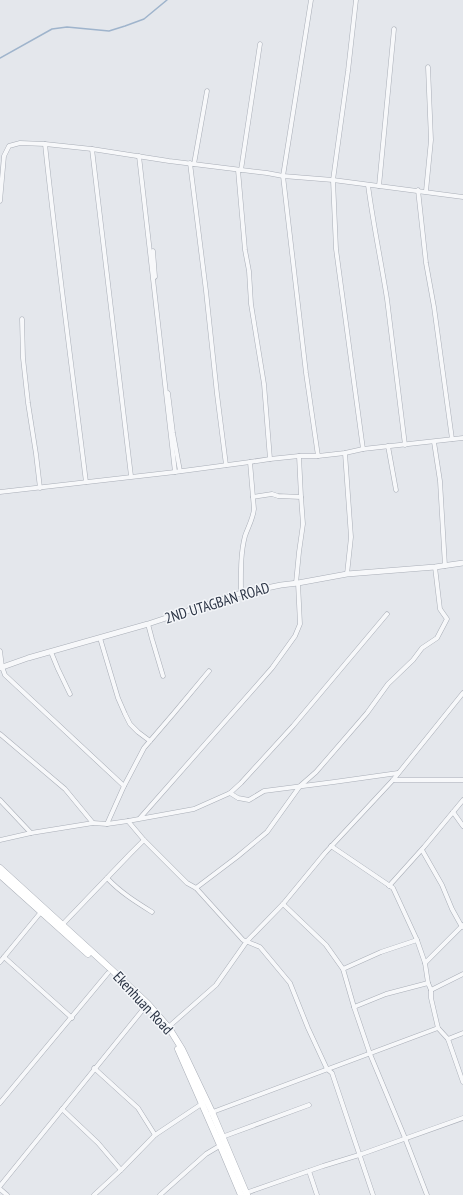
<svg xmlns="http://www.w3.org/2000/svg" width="463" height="1195" font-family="'PT Sans Narrow',sans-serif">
<rect width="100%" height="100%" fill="#e4e7ec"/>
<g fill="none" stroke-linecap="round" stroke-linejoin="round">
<path stroke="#9fb4cc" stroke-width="1.5" d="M0 58 52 29 67 27 109 31 125 26 144 19 167 0"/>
<g stroke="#a9aeb7" stroke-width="5">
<g id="minor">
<path d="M311 0 283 176 306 373 318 456"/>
<path d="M356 0 348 71 333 180 336 249 363 449"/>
<path d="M45 144C57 257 72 369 86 482"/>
<path d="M92 149 131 476"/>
<path d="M139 156 175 472"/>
<path d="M190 163 206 291 217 394 226 465"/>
<path d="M194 164 207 91"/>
<path d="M238 170 245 250 249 271 251 304 264 384 270 459"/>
<path d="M241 170 260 44"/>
<path d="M368 185C373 223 381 261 387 299 393 348 399 396 405 445"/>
<path d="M379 186 394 29"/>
<path d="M418 190 426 263 434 307 452 439"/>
<path d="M426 191 431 140 428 67"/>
<path d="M0 201 4 156 9 146 20 143 45 144 92 149 169 161 267 173 283 176 333 180 463 197"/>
<path d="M153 251 155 277"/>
<path d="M22 319 23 358 28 403 36 454 40 488"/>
<path d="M168 393 173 433 180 471"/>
<path d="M434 442 440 481 445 566"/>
<path d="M388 446 396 490"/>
<path d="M345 453 351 537 347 574"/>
<path d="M299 456 301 497"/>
<path d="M0 492 175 472 250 462 270 459 299 456H318L345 453 363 449 463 438"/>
<path d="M253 497 272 494 278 496 301 497 303 524 299 552 296 583"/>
<path d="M241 594C241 575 240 555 245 536 248 527 253 519 254 509L250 462"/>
<path d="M148 624 152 639 163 676"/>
<path d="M100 638 118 698 125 714 130 724 138 732 150 741"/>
<path d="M0 651 2 667 5 675 124 786"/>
<path d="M51 652 58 669 70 694"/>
<path d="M0 734 65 789 93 823"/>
<path d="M393 780H463"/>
<path d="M230 793 241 783 293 726 387 614"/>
<path d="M0 800 31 833"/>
<path d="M453 812 463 826"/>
<path d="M140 818 272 668 295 636 300 624 298 583"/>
<path d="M128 821 144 840 187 883 196 888 243 940 260 947 290 983 308 1028 327 1069 332 1073 373 1195"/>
<path d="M107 824 124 786 144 748 174 713 209 671"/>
<path d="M0 840 31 833 93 823 107 824 128 821 194 809 230 793 238 798 249 800 264 791 334 782 398 773"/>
<path d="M331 846 393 888 417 940 425 963 428 983 431 990V998L438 1028 448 1039 463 1082"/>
<path d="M422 850 442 885 452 909 462 927"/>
<path d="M107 878C120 892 136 902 152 912"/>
<path d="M389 886 424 847 463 800"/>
<path d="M196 888 237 857 267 832 300 786 316 772 367 713 388 684 413 660 422 648 437 638 447 619 440 609 435 567"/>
<path d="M283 904 326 945 343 969 354 1007 370 1054 405 1138 427 1195"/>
<path d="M62 925 130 854 144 840"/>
<path d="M4 957 72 1018"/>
<path d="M0 962 41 912"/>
<path d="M425 963 463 925"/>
<path d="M343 969 381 952 417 940"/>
<path d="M431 990 463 974"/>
<path d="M354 1007 386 994 428 983"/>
<path d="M165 1030 216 985 247 941 283 904 325 853 393 780 463 693"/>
<path d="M448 1039 463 1033"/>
<path d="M94 1068 138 1108 155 1135"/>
<path d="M0 1103 108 973"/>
<path d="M62 1109 98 1143 121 1170"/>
<path d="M210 1113 438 1028"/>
<path d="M222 1137 309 1105"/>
<path d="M309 1171 317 1195"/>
<path d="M0 1186 145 1007"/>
<path d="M0 1189 7 1195"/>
<path d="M246 1193 323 1166 359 1155 463 1118"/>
<path d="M94 1195 121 1170 155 1135 203 1103"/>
<path d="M160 1195 206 1154 221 1145"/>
</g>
</g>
<g stroke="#a9aeb7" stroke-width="6">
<path id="tertiary" d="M0 668 28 658 148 624 238 594 281 585 298 583 347 574 435 567 463 563"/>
</g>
<g stroke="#a9aeb7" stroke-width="7">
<g id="secondary">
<path d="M0 868 113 971 148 1004 169 1028 182 1049 212 1112 247 1195"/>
<path d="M0 875 88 954"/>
<path d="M178 1049 220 1145 241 1195"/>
</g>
</g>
<use href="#minor" stroke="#f7f8fa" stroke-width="4"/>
<use href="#tertiary" stroke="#f7f8fa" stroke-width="5"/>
<use href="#secondary" stroke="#fff" stroke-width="6"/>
</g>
<g text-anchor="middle" stroke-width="3" stroke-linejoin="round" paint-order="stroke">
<g font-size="15" fill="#2b3445" stroke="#f4f6f9">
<text transform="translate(217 603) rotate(-17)" y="5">2ND UTAGBAN ROAD</text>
<text transform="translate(143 1003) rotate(47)" y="5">Ekenhuan Road</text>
</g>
</g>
</svg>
